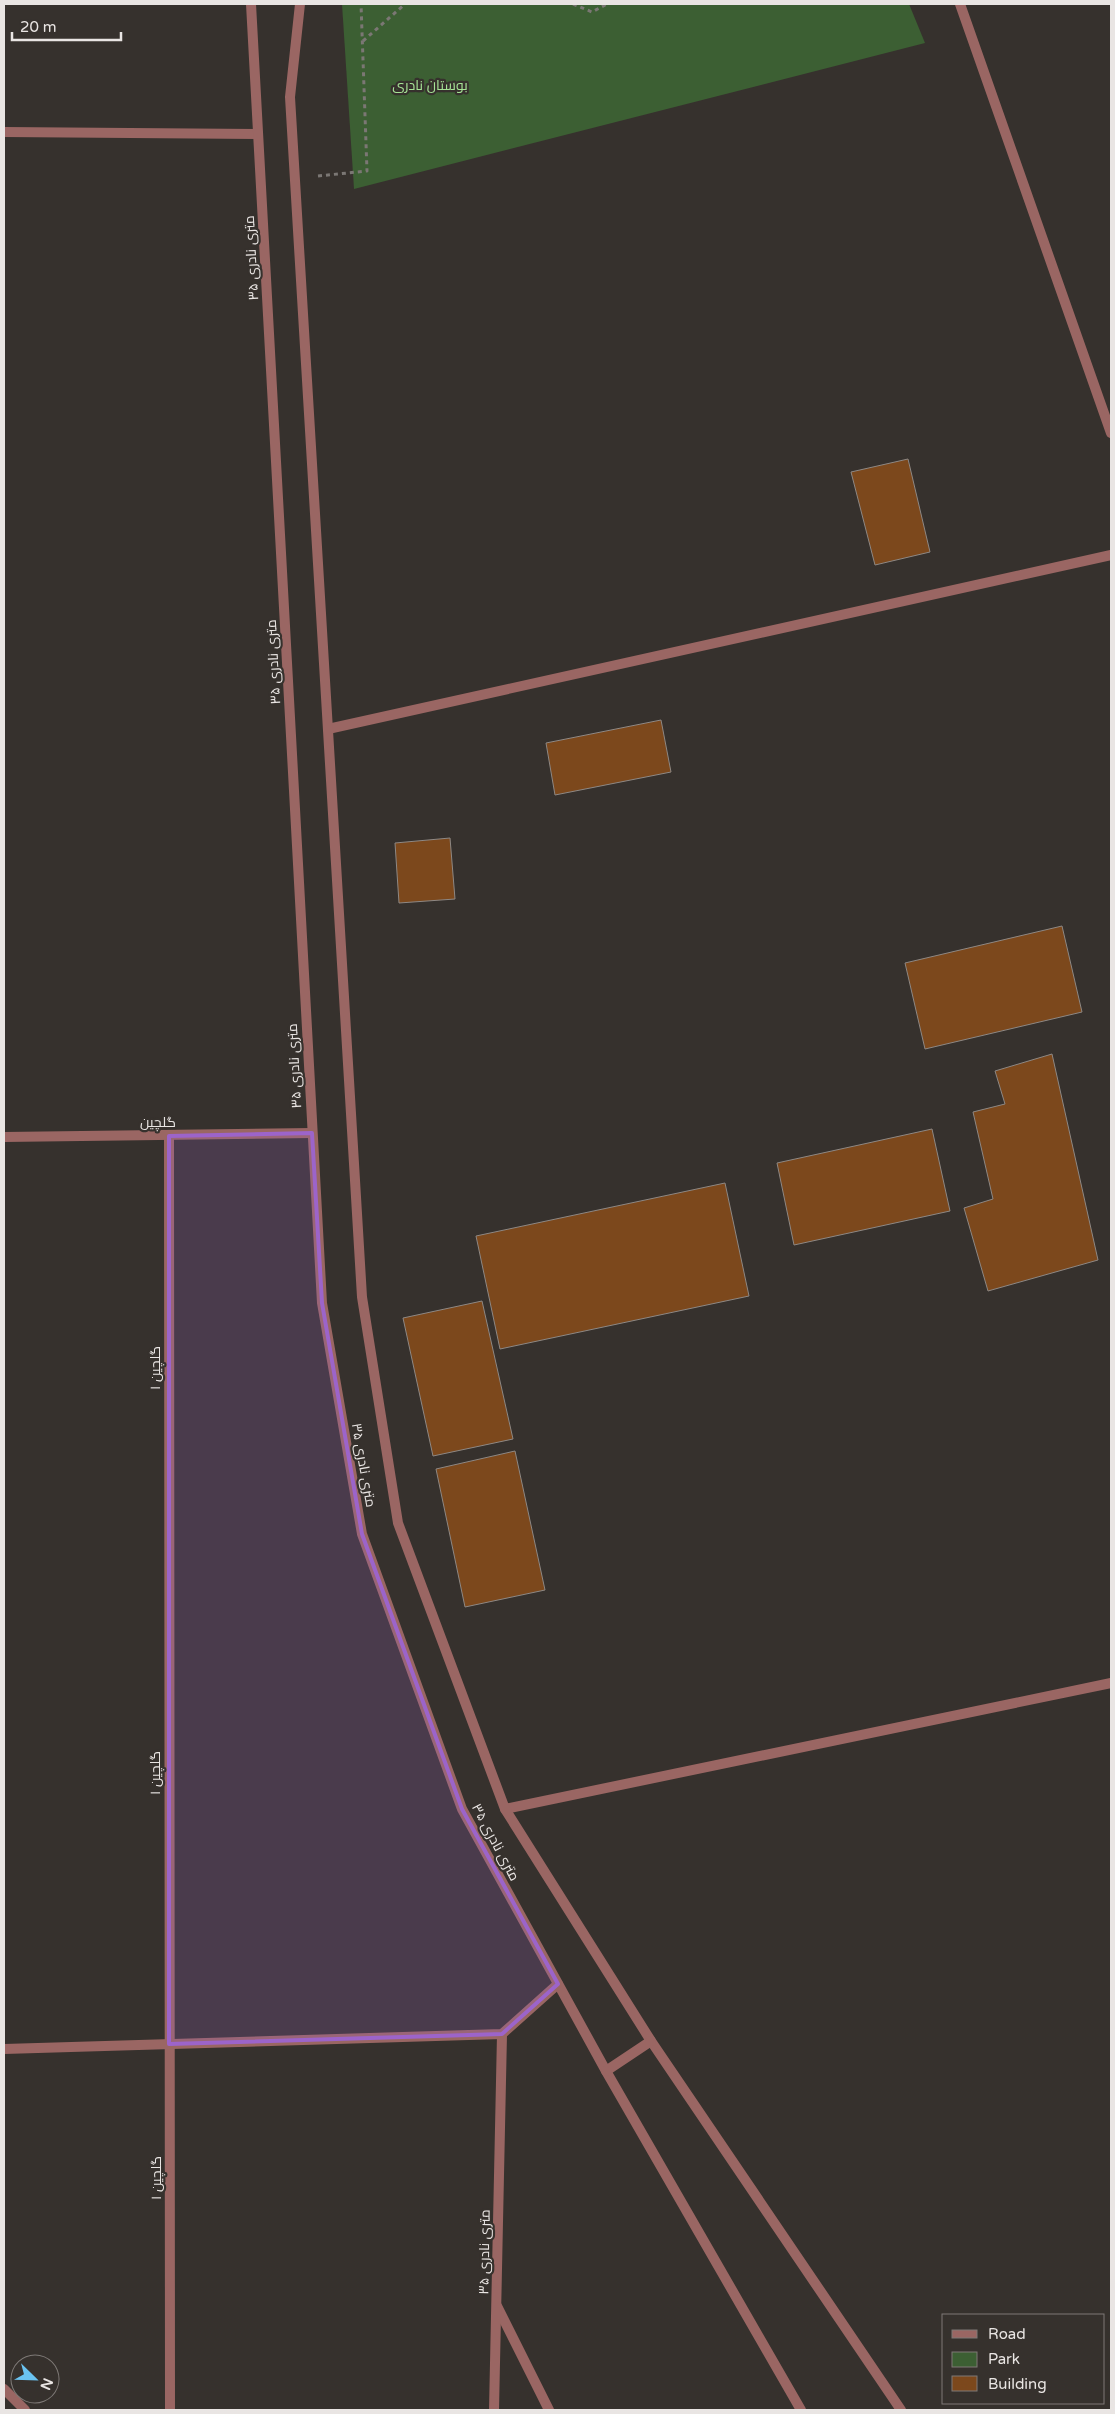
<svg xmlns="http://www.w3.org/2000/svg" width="1115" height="2414" font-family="'Varela Round',Cairo,sans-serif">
<rect width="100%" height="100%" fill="#36312d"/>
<path fill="#3c5f33" d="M342 4H909L925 43 354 189Z"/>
<g fill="#7c481c" stroke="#8e8884">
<path d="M908 459 930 552 875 565 851 472Z"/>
<path d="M661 720 671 772 555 795 546 743Z"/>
<path d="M450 838 455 899 399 903 395 843Z"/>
<path d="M1062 926 1082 1012 925 1049 905 963Z"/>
<path d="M1052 1054 1098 1260 988 1291 964 1208 993 1199 973 1112 1005 1104 995 1071Z"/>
<path d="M932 1129 950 1211 794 1245 777 1163Z"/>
<path d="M725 1183 749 1296 500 1349 476 1236Z"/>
<path d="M482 1301 513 1439 433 1456 403 1318Z"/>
<path d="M515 1451 545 1590 465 1607 436 1469Z"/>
</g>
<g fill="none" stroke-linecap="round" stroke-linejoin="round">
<g stroke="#7b7774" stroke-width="3" stroke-dasharray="4 4" stroke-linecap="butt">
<path d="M573 4 592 12 607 4"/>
<path d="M363 41 405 4"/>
<path d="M318 176 367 171 361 4"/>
</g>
<g stroke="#9a6663" stroke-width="10">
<path d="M960 4 1111 433"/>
<path d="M4 132 258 134"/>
<path d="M328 729 1111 555"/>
<path d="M169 1136 170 2410"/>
<path d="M4 1137 312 1133"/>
<path d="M505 1809 1111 1683"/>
<path d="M4 2049 502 2034 558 1984"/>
<path d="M497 2306 549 2410"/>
<path d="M4 2389 25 2410"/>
<path d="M494 2410 502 2034"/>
</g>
<g stroke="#9a6663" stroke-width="10">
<path d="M251 4 322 1303 362 1534 462 1809 606 2071 801 2410"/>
<path d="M300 4 290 97 362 1297 398 1523 505 1809 651 2041 901 2410"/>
<path d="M606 2071 651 2041"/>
</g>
</g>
<path fill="#9c64ca" fill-opacity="0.2" stroke="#9c64ca" stroke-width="4" stroke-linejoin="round" d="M312 1133 322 1303 362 1534 462 1809 558 1984 502 2034 169 2044V1136Z"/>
<g text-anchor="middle" stroke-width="4.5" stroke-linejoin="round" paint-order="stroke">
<g font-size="14" fill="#a6e396" stroke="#36312d">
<text x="430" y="90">بوستان نادری</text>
</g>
<g font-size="14" fill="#e9e5e3" stroke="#36312d">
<text transform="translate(251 258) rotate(-93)" y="5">۳۵ متری نادری</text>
<text transform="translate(273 662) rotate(-93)" y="5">۳۵ متری نادری</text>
<text transform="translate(294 1066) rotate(-93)" y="5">۳۵ متری نادری</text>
<text x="158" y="1127">گلچین</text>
<text transform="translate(155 1368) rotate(-90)" y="5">گلچین ۱</text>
<text transform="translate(364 1465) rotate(80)" y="5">۳۵ متری نادری</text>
<text transform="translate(155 1773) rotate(-90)" y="5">گلچین ۱</text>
<text transform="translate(496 1842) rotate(62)" y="5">۳۵ متری نادری</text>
<text transform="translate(156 2178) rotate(-90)" y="5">گلچین ۱</text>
<text transform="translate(484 2252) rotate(-89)" y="5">۳۵ متری نادری</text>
</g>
</g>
<rect width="1115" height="2414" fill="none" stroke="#e9e5e3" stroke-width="10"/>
<rect x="942" y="2314" width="162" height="90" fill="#36312d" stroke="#7e7976"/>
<rect x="952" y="2330" width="25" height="8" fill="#9a6663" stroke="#7e7976"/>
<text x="988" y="2339" font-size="15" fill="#e9e5e3">Road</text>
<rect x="952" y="2352" width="25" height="15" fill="#3c5f33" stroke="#7e7976"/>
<text x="988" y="2364" font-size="15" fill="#e9e5e3">Park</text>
<rect x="952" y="2376" width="25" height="15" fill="#7c481c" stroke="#7e7976"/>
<text x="988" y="2389" font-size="15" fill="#e9e5e3">Building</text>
<g transform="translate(35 2379) rotate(113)"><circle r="24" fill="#36312d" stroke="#7e7976"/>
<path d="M0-4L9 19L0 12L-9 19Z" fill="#6ac3f1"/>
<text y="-8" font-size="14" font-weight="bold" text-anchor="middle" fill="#e9e5e3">N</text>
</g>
<path d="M12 32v8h109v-8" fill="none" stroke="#e9e5e3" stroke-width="2.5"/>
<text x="20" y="32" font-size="15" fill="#e9e5e3" stroke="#36312d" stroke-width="4" paint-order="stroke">20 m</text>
</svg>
